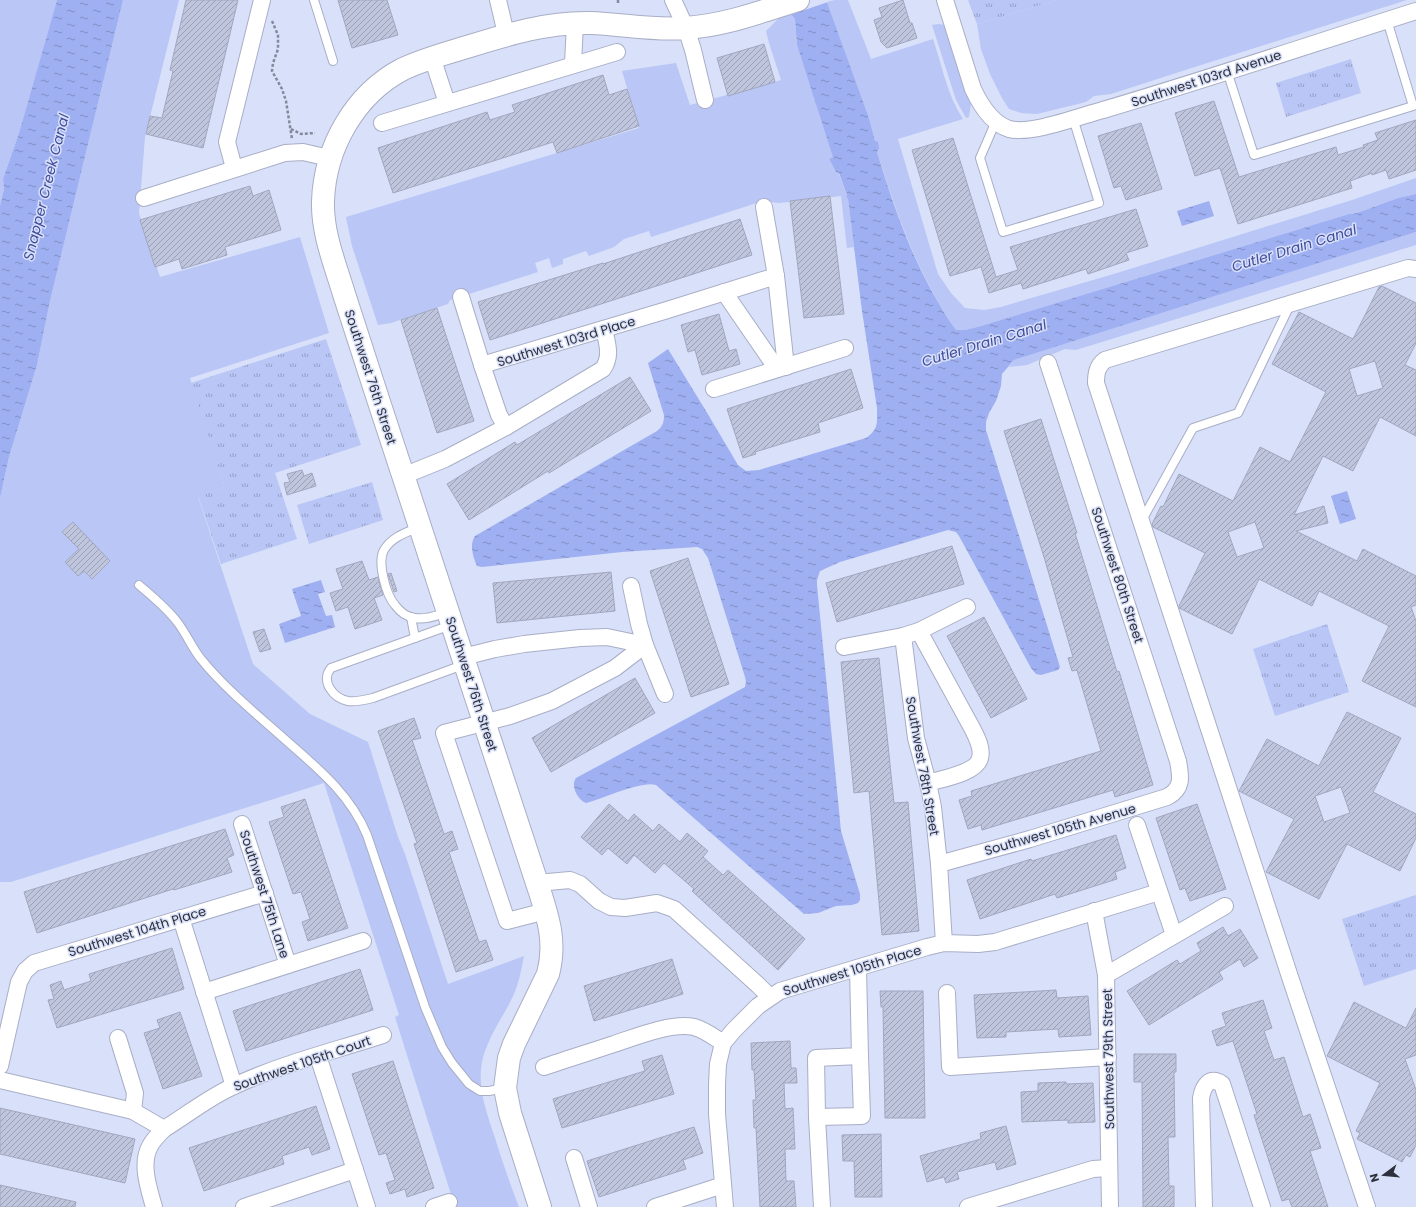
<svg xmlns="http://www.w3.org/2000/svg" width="1416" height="1207" font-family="Poppins,sans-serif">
<defs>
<pattern id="park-tufts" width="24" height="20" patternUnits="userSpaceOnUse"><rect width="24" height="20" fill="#b9c6f6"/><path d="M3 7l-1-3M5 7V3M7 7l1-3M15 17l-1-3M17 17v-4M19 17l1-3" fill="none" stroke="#97a1c8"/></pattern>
<pattern id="water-ripples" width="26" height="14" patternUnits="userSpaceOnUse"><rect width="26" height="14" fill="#9eaff2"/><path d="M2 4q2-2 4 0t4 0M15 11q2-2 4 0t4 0" fill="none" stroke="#818fc5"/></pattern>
<pattern id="building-hatch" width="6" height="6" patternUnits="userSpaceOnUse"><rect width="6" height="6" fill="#bec5dd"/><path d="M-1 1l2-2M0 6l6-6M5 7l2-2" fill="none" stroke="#9ba1b4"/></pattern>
</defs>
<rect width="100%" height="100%" fill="#d9e0f9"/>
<g fill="#b9c6f6">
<path d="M0 0H57L19 133 3 179 4 189 0 206Z"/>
<path d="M123 0H179L145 137 139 213 160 277 300 237 329 333 190 378 225 487 198 497 253 664 310 714 368 742 398 837 405 854 448 984 524 956C522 966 520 977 517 986 510 1007 495 1025 487 1046 473 1077 485 1108 495 1138 502 1161 510 1184 519 1207H455L395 1017 399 1015 324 783 11 882H0V498L9 457 37 365 50 301Z"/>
<path d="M835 0H848L871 59 933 39C942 65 947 95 963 119L898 139 938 274 951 293 965 308 984 310 1001 307 1117 273 1352 200 1416 178V194L1398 198 1357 213 1349 214 981 326 965 330H956C918 275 897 215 877 152L879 149 875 141 869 118 826 2Z"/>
<path d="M1057 0H1407C1308 31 1210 62 1111 94L1094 96 1086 102 1037 114 1021 113 1009 109 1002 98 990 74 981 49 977 24Z"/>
<path d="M791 13 795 19 797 45 834 157 829 159 836 172H838L847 195 846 197 848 199 854 247 847 248 841 196 779 203 763 201 651 237 649 231 624 239 614 247 589 256 586 251 563 259V264L552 268 549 258 535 263 538 272 450 300 448 304 391 323 378 325 352 246 346 217 639 128 622 71 676 63 690 105 781 80 769 43 766 31 779 18Z"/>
<path d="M938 24 945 25 971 104 969 117 966 118 956 100 932 25Z"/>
<path d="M1416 232V245L1076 350 1065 349 1027 365 1009 367 1014 360 1027 355Z"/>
</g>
<g fill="url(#park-tufts)">
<path d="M968 0H1057L977 24Z"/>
<path d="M1351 59 1361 93 1286 117 1276 83Z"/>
<path d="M326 339 361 445 275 473 297 539 221 564 198 496 225 487 191 383Z"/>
<path d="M372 482 383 520 309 544 297 505Z"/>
<path d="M1327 624 1349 692 1275 716 1253 649Z"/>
<path d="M1416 895V969L1364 986 1342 919Z"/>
</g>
<g fill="url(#water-ripples)">
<path d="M57 0H123L50 301 37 365 9 457 0 498V206L4 189 3 179 19 133Z"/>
<path d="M826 0 869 118 875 141 878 142 879 149 877 152C896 215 918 276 956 330H965L981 326 1349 214 1357 213 1398 198 1416 194V232L1014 360 1002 374 1001 386 996 401 989 413 986 422V430L1060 667 1058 670 1041 675 1036 674 1031 668 959 536 956 532 948 530 840 562 820 571 817 580V585L841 831 860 894V900L858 903 852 905 836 906 818 913 804 914 656 785C642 780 602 799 586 803 578 800 570 786 576 778L745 687 746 682 745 677 708 558 702 549 697 547 622 552 482 567 477 566C473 557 469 545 475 536L657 431C663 426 664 422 664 415L648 363 668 349 706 411 738 465 746 471 759 470 866 438C879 429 877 423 877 408L862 311 848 199 846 197 847 195 839 173 836 172 829 159 833 157 797 45 795 19 791 14Z"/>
<path d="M1209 201 1214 216 1182 226 1177 211Z"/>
<path d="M1347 491 1356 519 1340 524 1331 496Z"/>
<path d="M321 580 325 592 318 594 326 616 332 615 335 627 285 643 279 624 301 616 292 589Z"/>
</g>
<path fill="#d9e0f9" d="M785 0H828V2L790 15Z"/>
<g fill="url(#building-hatch)" stroke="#a1a7bf" fill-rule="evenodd">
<path d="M186 0H238L203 148 146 134 150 116 162 118 173 71 170 70Z"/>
<path d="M338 0H387L398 35 352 48Z"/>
<path d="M903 0 910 23H912L917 38 887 48 881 42 874 20 882 17 879 8Z"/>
<path d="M764 44 775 82 728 96 717 58Z"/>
<path d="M603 75 609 95 627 89 639 126 557 153 553 142 393 193 378 148 487 112 490 120 515 112 512 105Z"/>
<path d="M1214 101 1239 177 1336 147 1338 155 1364 147 1363 145 1378 140 1375 133 1416 120V170L1389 179 1386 170 1372 175V173L1350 181 1352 188 1238 224 1220 168 1195 176 1175 113Z"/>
<path d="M1141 123 1162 189 1126 200 1121 186 1114 188 1098 136Z"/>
<path d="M953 138 996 277 1018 270 1010 247 1136 209 1148 246 1126 253 1129 260 1088 274 1086 269 1023 289 1021 283 989 293 981 267 950 276 912 150Z"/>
<path d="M250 186 253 196 269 190 281 230 225 247 227 255 182 269 179 259 155 267 140 220Z"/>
<path d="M830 196 844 314 804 318 790 201Z"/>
<path d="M740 219 752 255 490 340 478 302 603 263V264Z"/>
<path d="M1382 286 1416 303V343L1405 365 1416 370V436L1380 417 1353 471 1323 456 1294 515 1324 506 1328 523 1296 531 1357 561 1363 549 1416 576V605L1411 607 1416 621V707L1362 681 1389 626 1319 591 1312 606 1259 579 1232 634 1179 608V606L1205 553 1153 527 1152 524 1161 506 1163 507 1179 474 1233 501 1260 447 1290 462 1326 392 1272 364 1299 312 1353 339 1379 287ZM1375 361 1383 388 1357 396 1349 369ZM1255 522 1264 548 1237 557 1228 532Z"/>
<path d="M437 308 474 421 437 433 401 320Z"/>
<path d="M719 314 729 351 736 349 740 364 702 375 695 350 688 352 681 325Z"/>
<path d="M851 369 863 408 818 423 820 432 755 452 756 454 743 458 727 409Z"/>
<path d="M630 377 651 411 549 473 548 471 469 520 447 484 515 442 517 445Z"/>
<path d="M1041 419 1077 533H1075L1117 672 1119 671 1153 785 1115 797 1113 790 982 830 981 825 968 829 959 800 972 796 971 791 1101 751 1077 670 1072 671 1068 658 1073 657 1044 557 1004 431Z"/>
<path d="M302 470 304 476 312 473 316 486 287 495 284 483 290 482 287 474Z"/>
<path d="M73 522 110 561 92 579 84 571 78 576 65 562 79 549 62 532Z"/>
<path d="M952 546 964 584 837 622 826 583Z"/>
<path d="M688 558 729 684 691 697 650 571Z"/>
<path d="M362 561 369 580 378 577 383 595 374 598 382 620 355 629 348 607 336 611 330 593 343 589 336 569Z"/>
<path d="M611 572 615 611 497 623 493 583Z"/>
<path d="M391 573 397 591 394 592 388 574Z"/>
<path d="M984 617 1027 699 991 718 947 636Z"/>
<path d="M264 629 271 649 260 652 253 632Z"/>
<path d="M879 658 894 803 908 802 919 931 882 935 869 791 854 793 841 662Z"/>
<path d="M635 678 655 713 551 772 532 738Z"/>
<path d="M1347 712 1401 738 1373 792 1416 814V838L1400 871 1347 844 1319 899 1266 872 1294 819 1239 791 1267 739 1319 766ZM1341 787 1350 813 1324 822 1315 796Z"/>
<path d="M414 718 421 738 412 740 444 834 452 831 458 849 449 852 479 942 486 940 493 960 456 972 414 844 417 843 378 731Z"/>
<path d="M305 799 348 928 308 941 302 922 310 919 301 892 293 894 269 822 284 817 281 807Z"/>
<path d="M609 804 628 821 634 814 653 831 659 824 680 842 687 833 708 851 703 857 723 875 728 870 805 939 778 970 692 891 694 889 664 863 655 873 634 855 627 864 608 848 602 855 581 837Z"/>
<path d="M1197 804 1226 889 1190 901 1185 888 1180 890 1156 818Z"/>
<path d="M225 829 234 855 227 858 232 872 174 890 173 889 37 933 24 892Z"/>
<path d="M1116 835 1126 868 1115 872 1117 879 1057 898 1055 894 980 919 967 880 1031 859 1032 861Z"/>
<path d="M1223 927 1228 936 1240 929 1258 958 1244 967 1240 959 1219 972 1223 979 1149 1025 1127 991 1177 960 1180 964 1201 951 1197 943Z"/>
<path d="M172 948 184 989 57 1028 48 1000 54 999 50 985 61 981 64 990 91 981 89 974Z"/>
<path d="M672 959 683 994 594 1021 584 986Z"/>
<path d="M360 969 373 1010 246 1051 233 1011Z"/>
<path d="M1056 990 1057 998 1088 996 1091 1035 1059 1037 1058 1029 1006 1032V1037L977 1038 974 995Z"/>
<path d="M880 991H923L925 1118H885L883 1007H881Z"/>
<path d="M1263 1000 1272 1028 1264 1031 1274 1060 1284 1057 1303 1117 1310 1114 1321 1148 1310 1151 1328 1207H1292L1289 1199 1282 1201 1254 1115 1257 1114 1233 1041 1217 1046 1212 1031 1226 1026 1222 1013Z"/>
<path d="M1354 1002 1406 1028 1416 1008V1055L1405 1059 1416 1090V1145L1410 1157 1406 1155 1402 1162 1357 1139 1360 1133 1356 1131 1380 1083 1327 1056Z"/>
<path d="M180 1012 202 1076 163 1089 144 1033 160 1028 157 1020Z"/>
<path d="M790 1041 791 1068H796L797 1083H784L785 1109 793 1108 795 1149H785L786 1181H794L796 1207H760L756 1128H754L753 1100H756L754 1070H752L751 1043Z"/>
<path d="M1134 1054H1176V1072H1174L1175 1137H1168L1169 1186H1174V1207H1143L1142 1082H1134Z"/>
<path d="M662 1055 674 1094 562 1128 553 1099 645 1071 642 1061Z"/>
<path d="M393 1061 434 1188 407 1197 405 1189 390 1194 386 1183 395 1180 386 1153 379 1155 352 1074Z"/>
<path d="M1066 1082V1084L1093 1083 1095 1122 1068 1123V1120L1022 1122 1021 1092 1038 1091V1083Z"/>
<path d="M316 1106 330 1149 312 1155 309 1147 282 1156 284 1164 204 1191 189 1148Z"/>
<path d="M0 1108 135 1139 125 1183 0 1154Z"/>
<path d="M1006 1126 1016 1164 997 1170 995 1162 957 1172 959 1179 946 1183 944 1177 927 1182 920 1156 981 1139 980 1133Z"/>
<path d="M694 1127 703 1153 683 1160 686 1169 599 1197 587 1161Z"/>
<path d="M881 1134 882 1197H855L854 1161H843L842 1135Z"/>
<path d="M0 1185 76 1202 75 1207H0Z"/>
</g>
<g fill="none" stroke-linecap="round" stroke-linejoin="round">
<g stroke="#a8aec6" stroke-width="10">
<g id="lane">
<path d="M314 0 333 61"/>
<path d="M1227 71 1254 155 1413 106 1387 20"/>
<path d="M996 121 980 158 1003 232 1099 203 1073 118"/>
<path d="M1141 522 1193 428 1238 413 1290 305"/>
<path d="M419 527C405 533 392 537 384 550 377 562 386 595 395 605 400 612 407 617 415 618 426 620 438 615 448 612"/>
<path d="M139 585C153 597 167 608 178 623 187 635 192 648 201 659 227 691 259 716 289 743 320 770 351 796 367 835L425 1007 442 1047 452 1063 469 1084 480 1091H489L504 1088"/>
<path d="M411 617 415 638"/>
<path d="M451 625 331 668C320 681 333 698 348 701 356 702 365 700 373 698L463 665"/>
</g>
</g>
<g stroke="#a8aec6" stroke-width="18">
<g id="street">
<path d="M498 0 506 34"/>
<path d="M673 0 686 28 693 50 705 100"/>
<path d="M945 0 973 89C980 104 991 123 1009 129 1031 135 1080 116 1103 110 1208 79 1312 44 1416 11"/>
<path d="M432 57 447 103"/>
<path d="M573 64 575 23"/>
<path d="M382 123 617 52"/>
<path d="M234 168 227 142 262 0"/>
<path d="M144 198 285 153 303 152 329 158"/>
<path d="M764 207 776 276 786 367"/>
<path d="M724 292 777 369"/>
<path d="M461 297 482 365"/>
<path d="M714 389 845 348"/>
<path d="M506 427 603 369C612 356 607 343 604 329"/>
<path d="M403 476 445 459 506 427 499 415 482 365 664 311 776 276"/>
<path d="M631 586 639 624 645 645 665 694"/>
<path d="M919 631 972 728C976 736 983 748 980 758 977 773 941 779 928 783"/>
<path d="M903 636 916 738 928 783 933 807 939 864 944 943"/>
<path d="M844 647 903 636 919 631 967 607"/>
<path d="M463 657 495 649 524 644 580 638 607 637 645 645"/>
<path d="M242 824 288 965"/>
<path d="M1137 825 1174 935"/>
<path d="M939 864 1030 839 1167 797C1183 789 1181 777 1178 761L1048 363"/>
<path d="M537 883 570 880 580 884 599 901 611 907 625 908 657 903 674 909 758 985 770 997"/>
<path d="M546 911 507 921 444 733 510 716 552 701 615 668 645 645"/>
<path d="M1094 911 1106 975 1110 1207"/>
<path d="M181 918 234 1086"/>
<path d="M1106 975 1225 906"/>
<path d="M204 992 363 941"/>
<path d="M947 993 950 1067 1108 1057"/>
<path d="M118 1038 135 1093 133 1111"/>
<path d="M318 1056 367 1207"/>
<path d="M0 1066 19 982 25 971 34 963 265 893"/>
<path d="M544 1067C567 1059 590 1052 614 1044 635 1037 672 1022 694 1027 705 1030 714 1037 723 1043"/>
<path d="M0 1080 133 1111 164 1129C187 1115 209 1097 234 1086 281 1064 334 1051 383 1035"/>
<path d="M817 1117 862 1116 860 1056"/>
<path d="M574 1158 589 1207"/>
<path d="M154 1207C149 1189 140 1164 150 1146 153 1140 159 1134 164 1129"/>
<path d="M244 1207 355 1170"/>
<path d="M434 1207 449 1202"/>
<path d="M655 1207 723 1185"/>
<path d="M725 1207 717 1114V1084L718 1064 723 1043 734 1030 758 1006 780 991 927 947 944 943 978 944 995 942 1159 892"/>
<path d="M822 1207 817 1117 816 1058 860 1056 858 968"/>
<path d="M968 1207 1093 1169 1109 1168"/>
<path d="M1204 1207 1201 1098C1203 1087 1209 1075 1222 1084L1262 1207"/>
<path d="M1367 1207 1290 977 1096 383C1096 374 1097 366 1105 360L1408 268 1416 269"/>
</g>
</g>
<g stroke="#a8aec6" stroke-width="24">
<path id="secondary" d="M540 1207 510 1113 505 1088 509 1058 514 1044 548 974C557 941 547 914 537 883 485 722 430 561 378 399 367 364 355 329 344 294 335 264 322 233 323 201 325 147 355 94 403 69 424 59 447 53 470 46 509 34 548 22 590 23 622 24 654 31 686 28 726 25 760 12 798 0"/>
</g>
<g stroke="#84899b" stroke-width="2.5" stroke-dasharray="3 2" stroke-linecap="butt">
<path d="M618 0V5"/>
<path d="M272 21 278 35V49L273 63 272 71 282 89 286 101 292 139"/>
<path d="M291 129 301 134 315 133"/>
</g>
<use href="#lane" stroke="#fff" stroke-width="8"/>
<use href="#street" stroke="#fff" stroke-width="16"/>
<use href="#secondary" stroke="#fff" stroke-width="22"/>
</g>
<g text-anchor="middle" stroke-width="3" stroke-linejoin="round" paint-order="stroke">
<g font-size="13" fill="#2e313b" stroke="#d9e0f9">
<text transform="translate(1206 78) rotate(-18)" y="5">Southwest 103rd Avenue</text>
<text transform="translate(566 341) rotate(-17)" y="5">Southwest 103rd Place</text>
<text transform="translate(371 377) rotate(72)" y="5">Southwest 76th Street</text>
<text transform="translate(1118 575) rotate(72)" y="5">Southwest 80th Street</text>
<text transform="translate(472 684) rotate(72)" y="5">Southwest 76th Street</text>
<text transform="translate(923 766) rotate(80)" y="5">Southwest 78th Street</text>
<text transform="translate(1060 829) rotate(-16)" y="5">Southwest 105th Avenue</text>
<text transform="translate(265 894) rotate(72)" y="5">Southwest 75th Lane</text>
<text transform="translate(137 931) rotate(-17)" y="5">Southwest 104th Place</text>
<text transform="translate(852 970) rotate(-17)" y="5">Southwest 105th Place</text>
<text transform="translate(1108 1059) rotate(-91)" y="5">Southwest 79th Street</text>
<text transform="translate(302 1063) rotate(-19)" y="5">Southwest 105th Court</text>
</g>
<g font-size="14" font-style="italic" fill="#404d9c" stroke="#d9e0f9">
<text transform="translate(46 187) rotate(-76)" y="5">Snapper Creek Canal</text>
<text transform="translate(1294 248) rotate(-17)" y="5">Cutler Drain Canal</text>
<text transform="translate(984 343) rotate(-17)" y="5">Cutler Drain Canal</text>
</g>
</g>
<g transform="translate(1384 1175) rotate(254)" stroke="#d9e0f9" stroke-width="3" paint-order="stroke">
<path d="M0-3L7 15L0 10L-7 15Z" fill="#2e313b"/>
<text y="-6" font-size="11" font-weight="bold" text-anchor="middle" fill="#2e313b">N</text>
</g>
</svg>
